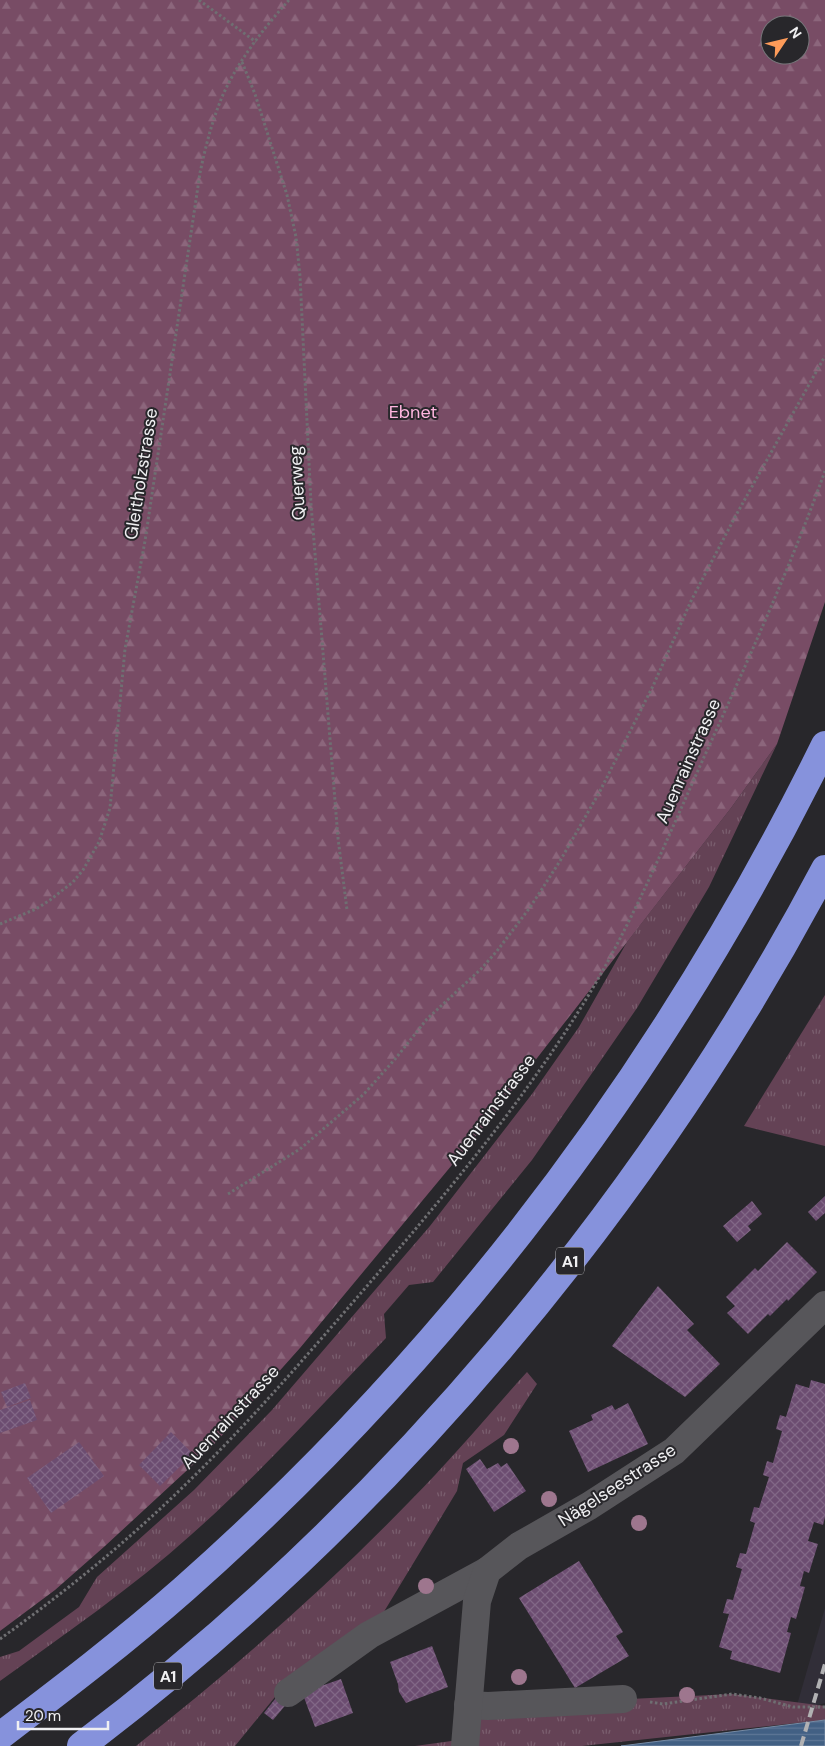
<svg xmlns="http://www.w3.org/2000/svg" width="825" height="1746" font-family="'DM Sans',sans-serif">
<defs>
<pattern id="grass-tufts" width="24" height="20" patternUnits="userSpaceOnUse" patternTransform="scale(1.25)"><rect width="24" height="20" fill="#644255"/><path d="M3 7l-1-3M5 7V3M7 7l1-3M15 17l-1-3M17 17v-4M19 17l1-3" fill="none" stroke="#7a5e6e"/></pattern>
<pattern id="forest-firs" width="22" height="20" patternUnits="userSpaceOnUse" patternTransform="scale(1.25)"><rect width="22" height="20" fill="#784c65"/><path d="M5 1l3.5 6h-7zM16 11l3.5 6h-7z" fill="#8c667c"/></pattern>
<pattern id="water-rules" width="6" height="5" patternUnits="userSpaceOnUse" patternTransform="scale(1.25)"><rect width="6" height="5" fill="#426084"/><path d="M0 2.5h6" fill="none" stroke="#5e7796"/></pattern>
<pattern id="building-cross-hatch" width="8" height="8" patternUnits="userSpaceOnUse" patternTransform="scale(1.25)"><rect width="8" height="8" fill="#6c4d71"/><path d="M0 0l8 8M0 8l8-8" fill="none" stroke="#816786"/></pattern>
</defs>
<rect width="100%" height="100%" fill="#28272b"/>
<path fill="#312e38" d="M825 1608V1703L804 1709 797 1705Z"/>
<g fill="url(#grass-tufts)">
<path d="M777 744 709 887 637 1008 532 1160 433 1282 409 1285 384 1314 386 1338C322 1404 261 1473 192 1534 132 1588 65 1634 0 1681V1657L19 1651 79 1607 97 1577 194 1490 272 1410 430 1226 532 1094 579 1027 627 942 731 808Z"/>
<path d="M825 995V1146L744 1126Z"/>
<path d="M527 1372 537 1384 504 1435 463 1463 457 1491 382 1615 288 1681 235 1746H136C232 1670 325 1589 410 1501 451 1460 488 1415 527 1372Z"/>
<path d="M732 1694 825 1706V1720L582 1746H415L466 1739 488 1706Z"/>
</g>
<path fill="url(#forest-firs)" fill-rule="evenodd" d="M0 0H825V602L777 744 731 808 486 1124 300 1348 209 1450 105 1546 55 1590 0 1631ZM770 25H800V55H770Z"/>
<path fill="url(#water-rules)" stroke="#768ba5" d="M825 1720V1746H621Z"/>
<g fill="url(#building-cross-hatch)">
<path d="M825 1196V1213L816 1221 808 1212Z"/>
<path d="M752 1201 762 1214 748 1226 751 1230 737 1242 723 1226Z"/>
<path d="M787 1242 817 1272 788 1301 787 1299 770 1316 768 1314 748 1334 727 1313 735 1306 726 1297 755 1268 758 1271Z"/>
<path d="M658 1286 694 1324 687 1330 720 1364 685 1397 612 1346Z"/>
<path d="M811 1380 825 1384V1517L823 1525 814 1522 808 1541 818 1544 809 1573 804 1571 800 1586 805 1587 796 1619 791 1617 787 1632 791 1633 780 1673 730 1659 732 1651 719 1647 729 1614 723 1613 727 1599 733 1600 742 1569 736 1567 740 1553 746 1554 755 1523 750 1521 754 1507 759 1508 769 1477 763 1475 767 1461 773 1463 782 1431 776 1429 780 1415 786 1417 796 1384 809 1388Z"/>
<path d="M25 1383 31 1398 7 1407 1 1392Z"/>
<path d="M30 1400 37 1420 0 1433V1410Z"/>
<path d="M628 1403 648 1444 588 1472 569 1431 593 1420 591 1415 612 1405 615 1410Z"/>
<path d="M171 1432 193 1454 160 1486 139 1465Z"/>
<path d="M79 1442 104 1476 51 1513 27 1478Z"/>
<path d="M480 1459 487 1469 498 1463 501 1467 507 1463 526 1491 494 1512 466 1469Z"/>
<path d="M579 1561 623 1632 616 1636 629 1656 575 1688 519 1598Z"/>
<path d="M432 1646 448 1687 406 1703 399 1692 398 1684 390 1662Z"/>
<path d="M341 1679 353 1713 315 1727 302 1692 322 1681 324 1685Z"/>
<path d="M279 1694 289 1701 273 1720 264 1713Z"/>
</g>
<g fill="none" stroke-linecap="round" stroke-linejoin="round">
<g stroke="#6f6f72" stroke-width="3" stroke-dasharray="2.5 2.5" stroke-linecap="butt">
<path d="M199 0 256 42"/>
<path d="M242 62 255 94 287 195 296 237 300 276 311 504 338 838 347 910"/>
<path d="M0 924 36 909 50 900 73 882 83 870 99 842 110 808 125 649 145 541 200 173C205 149 211 125 220 102 234 66 263 29 289 0"/>
<path d="M228 1194 300 1149 364 1094 396 1058 427 1019 481 969 497 951 531 906 560 861 599 793 653 686 691 601 735 517 825 356"/>
<path d="M0 1639C65 1592 128 1541 185 1485 250 1422 308 1354 367 1286 446 1194 525 1100 588 996 632 923 665 844 700 766 744 669 789 571 825 471"/>
<path d="M650 1702 663 1704 732 1694 760 1698 793 1707H825"/>
</g>
<g stroke="#57565a" stroke-width="28">
<path d="M288 1693 369 1635 487 1571"/>
<path d="M468 1705 488 1706 623 1699"/>
<path d="M465 1746 477 1601 487 1571 519 1546 589 1506 674 1451 825 1305"/>
</g>
<g stroke="#8692dc" stroke-width="28">
<path d="M0 1736C62 1689 125 1641 184 1589 454 1350 666 1068 825 745"/>
<path d="M81 1746C386 1516 647 1206 825 869"/>
</g>
<path stroke="#b1b1b3" stroke-width="4" stroke-dasharray="10 5" stroke-linecap="butt" d="M801 1746 825 1664"/>
</g>
<g fill="#9e768e">
<circle cx="511" cy="1446" r="8"/>
<circle cx="549" cy="1499" r="8"/>
<circle cx="639" cy="1523" r="8"/>
<circle cx="426" cy="1586" r="8"/>
<circle cx="519" cy="1677" r="8"/>
<circle cx="687" cy="1695" r="8"/>
</g>
<g text-anchor="middle" stroke-width="4" stroke-linejoin="round" paint-order="stroke">
<g fill="#28272b" stroke="#b4b4b6" stroke-width="1">
<rect x="556" y="1247.5" width="28" height="27" rx="4"/>
<rect x="154" y="1662.5" width="28" height="27" rx="4"/>
</g>
<g font-size="16" font-weight="bold" fill="#f0f0f2">
<text x="570" y="1267">A1</text>
<text x="168" y="1682">A1</text>
</g>
<g font-size="18" fill="#ffb6df" stroke="#28272b">
<text x="413" y="418">Ebnet</text>
</g>
<g font-size="18" fill="#f0f0f2" stroke="#28272b">
<text transform="translate(141 474) rotate(-81)" y="6">Gleitholzstrasse</text>
<text transform="translate(297 483) rotate(-93)" y="6">Querweg</text>
<text transform="translate(688 761) rotate(-66)" y="6">Auenrainstrasse</text>
<text transform="translate(491 1110) rotate(-53)" y="6">Auenrainstrasse</text>
<text transform="translate(230 1417) rotate(-47)" y="6">Auenrainstrasse</text>
<text transform="translate(617 1485) rotate(-33)" y="6">Nägelseestrasse</text>
</g>
</g>
<g transform="translate(785 40) rotate(55)"><circle r="24" fill="#28272b" stroke="#78777b"/>
<path d="M0-4L9 19L0 12L-9 19Z" fill="#fe9b59"/>
<text y="-8" font-size="14" font-weight="bold" text-anchor="middle" fill="#f0f0f2">N</text>
</g>
<path d="M18 1721v8h90v-8" fill="none" stroke="#f0f0f2" stroke-width="2.5"/>
<text x="25" y="1721" font-size="15" fill="#f0f0f2" stroke="#28272b" stroke-width="4" paint-order="stroke">20 m</text>
</svg>
